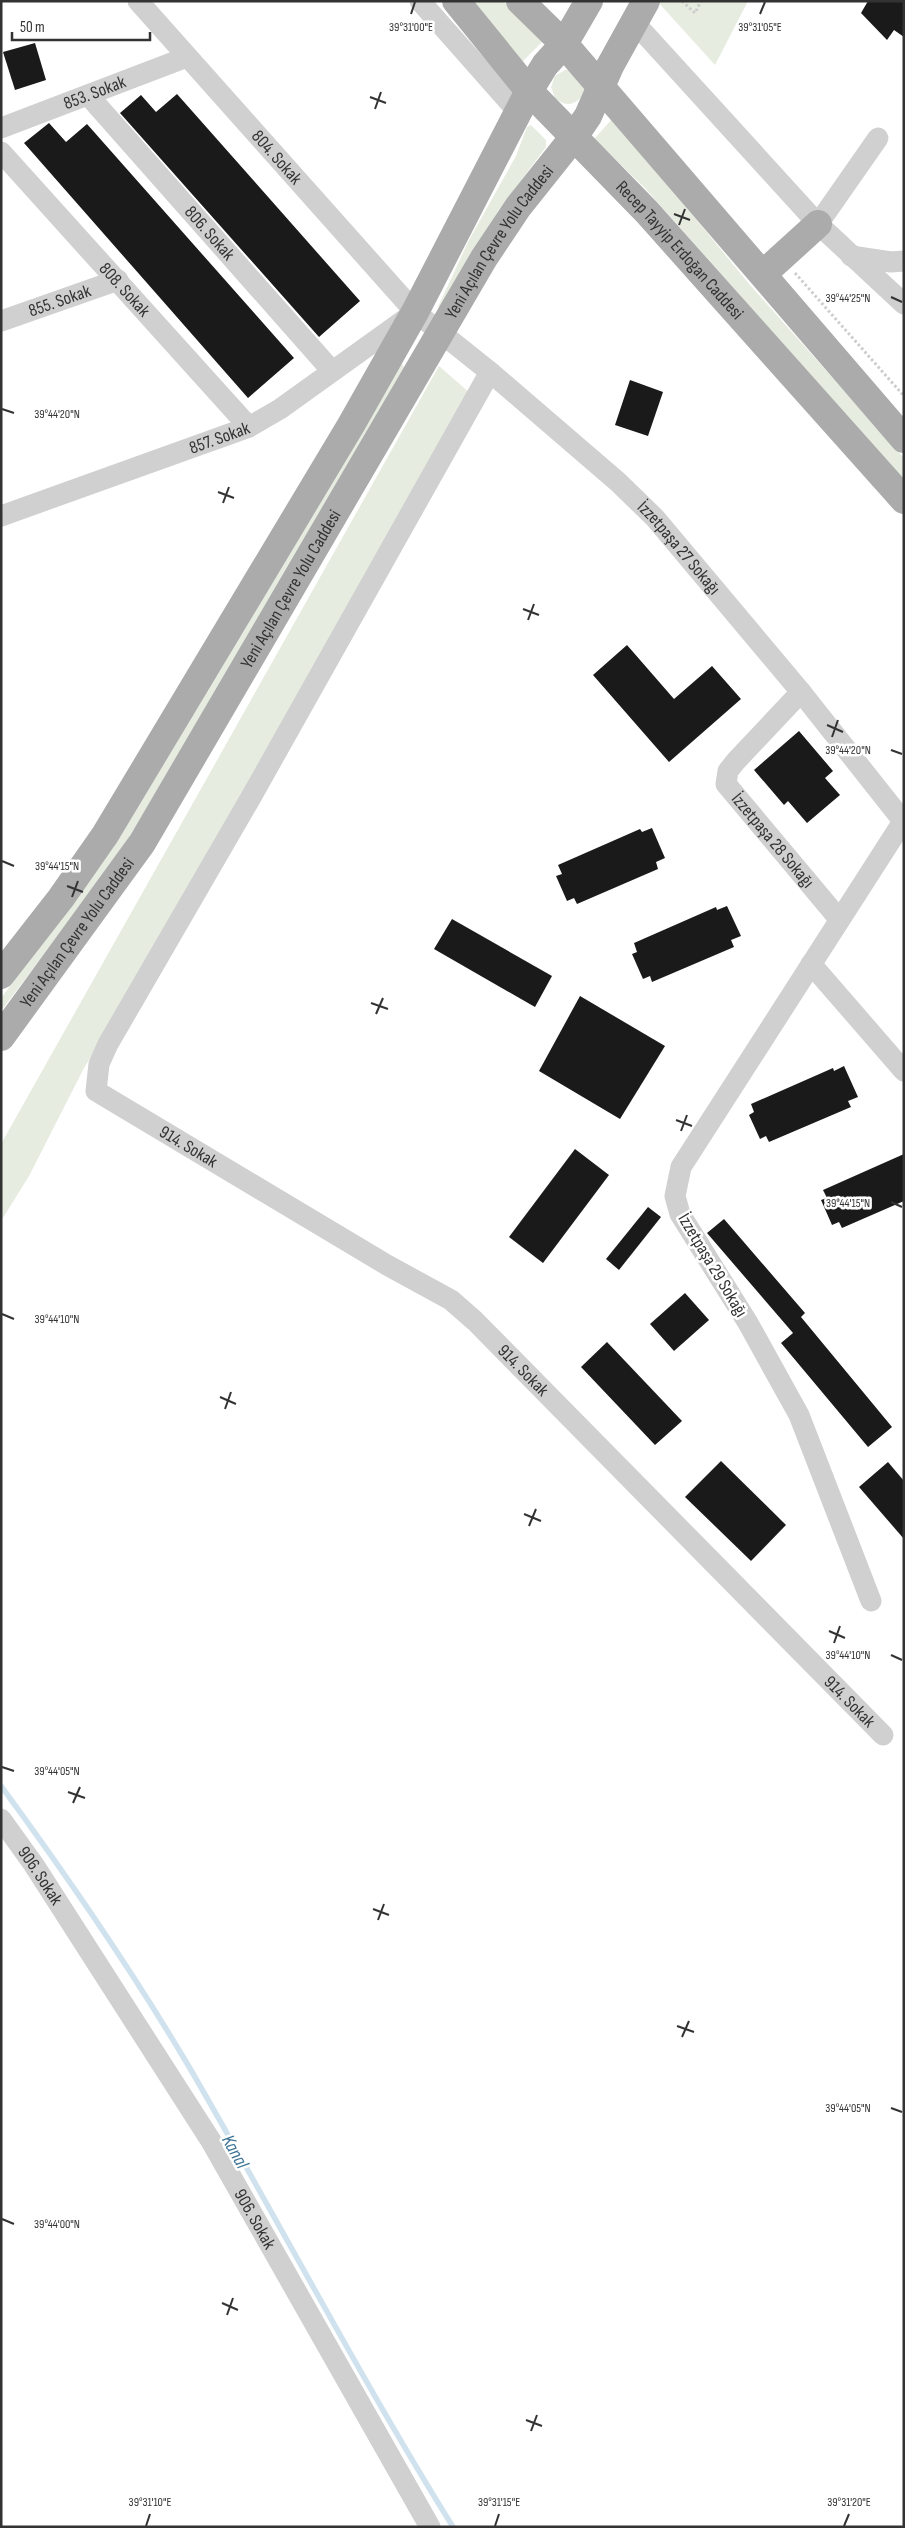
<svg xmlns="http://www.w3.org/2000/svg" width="905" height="2528" font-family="'Sofia Sans Condensed',sans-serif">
<rect width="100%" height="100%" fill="#fff"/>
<g fill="#e6ecdf">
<path d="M474 1H503L544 40 522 62Z"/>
<path d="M657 1H748L715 65Z"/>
<path d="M565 70H571L586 90C578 104 568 109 555 98L551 87 555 76Z"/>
<path d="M613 118 750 285 904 458V480L644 187 594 139Z"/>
<path d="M531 125 546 140V147L498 211 443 309 438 307 468 242 516 156 527 127Z"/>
<path d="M402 364 404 367 257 624 116 859 1 1011V998L113 848 398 367Z"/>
<path d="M439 366 471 394 83 1070 29 1176 1 1221V1144Z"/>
</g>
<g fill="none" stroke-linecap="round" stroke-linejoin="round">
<path stroke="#cfe2ee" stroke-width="5.5" d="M1 1786C67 1876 131 1969 188 2065 277 2218 359 2376 453 2527"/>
</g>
<g fill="#1a1a1a">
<path d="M868 1H904V37L894 30 887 40 861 13Z"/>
<path d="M35 43 46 80 15 90 3 52Z"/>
<path d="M177 94 360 301 319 337 120 113 141 95 156 112Z"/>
<path d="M49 123 66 142 87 124 294 358 248 398 24 143Z"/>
<path d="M630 380 663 392 648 436 615 425Z"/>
<path d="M627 645 674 699 712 666 741 699 669 762 593 675Z"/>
<path d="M799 731 833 771 825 778 840 795 807 823 788 801 784 805 754 770Z"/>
<path d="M652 828 665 858 656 862 658 869 577 904 574 898 567 901 556 876 562 874 558 865 640 829 642 832Z"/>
<path d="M727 906 741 936 731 940 734 947 652 982 650 976 643 979 632 954 637 952 634 943 716 907 717 910Z"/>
<path d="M452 919 552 976 535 1007 434 949Z"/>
<path d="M580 996 665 1046 620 1119 539 1071Z"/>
<path d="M844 1066 858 1097 848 1101 851 1107 769 1142 766 1136 760 1139 749 1115 754 1112 751 1104 833 1068 834 1071Z"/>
<path d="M575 1149 609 1175 543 1263 509 1237Z"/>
<path d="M904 1154V1201L842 1228 839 1222 832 1225 821 1200 827 1198 823 1190Z"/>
<path d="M648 1207 661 1217 619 1270 606 1259Z"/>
<path d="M724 1219 805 1313 801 1317 892 1427 868 1447 781 1343 793 1333 707 1233Z"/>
<path d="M685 1293 709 1320 674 1351 650 1324Z"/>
<path d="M607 1342 682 1421 655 1445 581 1367Z"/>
<path d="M721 1461 786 1525 751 1561 685 1497Z"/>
<path d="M888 1462 904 1481V1539L859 1487Z"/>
</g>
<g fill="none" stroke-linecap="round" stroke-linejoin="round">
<g stroke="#cdcdcd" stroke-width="3" stroke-dasharray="2.5 2.5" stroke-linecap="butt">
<path d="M682 1 695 13 701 1"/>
<path d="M795 273 904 396"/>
</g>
<g stroke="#d0d0d0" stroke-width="21">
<path id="s1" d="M138 1 415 312 490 372 618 482 655 518 801 692 903 821"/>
<path d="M420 1 518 112"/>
<path d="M634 22 818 224 904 304"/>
<path id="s2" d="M88 95 332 371"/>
<path id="s3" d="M1 128 187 57"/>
<path id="s4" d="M1 152 249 427"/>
<path d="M818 224 878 138"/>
<path d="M851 256 891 262 904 261"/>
<path id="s5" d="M1 321 118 280"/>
<path id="s6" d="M490 372 250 799 108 1044 99 1064 96 1091 387 1265 451 1300 475 1321 883 1735"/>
<path id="s7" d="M1 516 249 427 280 409 411 315"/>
<path id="s8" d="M801 692 736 761 728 771 726 784 839 919"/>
<path d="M811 964 904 1071"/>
<path d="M871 1601 799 1415 748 1323 680 1214 675 1196 681 1167 904 820"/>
<path id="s9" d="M1 1819 34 1865 211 2141 430 2527"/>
</g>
<g stroke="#ababab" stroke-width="28">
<path id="s10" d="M456 1 529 91 647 212 904 500"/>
<path d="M520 1 564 44 904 439"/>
<path d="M763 274 818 224"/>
<path d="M1 975 61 898 105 835 351 425 415 312 529 91 545 65 564 44 589 1"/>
<path id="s11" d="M1 1037 142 843 484 258 518 207 573 138 588 116 610 66 646 1"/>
</g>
</g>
<path fill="none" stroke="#333" stroke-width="2" d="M411 14 415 2M760 14 765 2M370 97 386 103M375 109 381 92M674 214 690 220M679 225 685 209M891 297 902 302M2 409 14 413M218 492 234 498M223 503 229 487M523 609 539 615M528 620 534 604M827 725 843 732M832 737 838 720M891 750 902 754M2 861 14 866M67 886 83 892M72 897 78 881M371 1003 388 1009M376 1014 383 998M676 1120 692 1126M681 1131 687 1115M891 1202 902 1207M2 1314 14 1319M220 1397 236 1404M225 1409 231 1392M524 1514 541 1521M529 1526 536 1509M829 1631 845 1638M834 1643 840 1626M891 1655 902 1660M2 1767 14 1771M68 1792 85 1798M73 1803 80 1787M373 1909 389 1915M378 1920 384 1904M677 2026 694 2032M682 2037 689 2021M891 2108 902 2112M2 2219 14 2224M222 2303 238 2310M227 2315 233 2298M526 2420 542 2426M531 2431 537 2415M146 2526 150 2514M495 2526 499 2514M844 2526 849 2514"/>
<g text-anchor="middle" stroke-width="5" stroke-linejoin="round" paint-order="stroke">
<g font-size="18" fill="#333" stroke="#fff">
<text dy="6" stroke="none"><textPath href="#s3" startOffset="100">853. Sokak</textPath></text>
<text dy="6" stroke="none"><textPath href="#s1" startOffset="209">804. Sokak</textPath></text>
<text dy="6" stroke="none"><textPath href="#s2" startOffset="184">806. Sokak</textPath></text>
<text dy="6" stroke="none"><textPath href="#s11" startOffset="939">Yeni Açılan Çevre Yolu Caddesi</textPath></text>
<text dy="6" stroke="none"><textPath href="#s10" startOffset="335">Recep Tayyip Erdoğan Caddesi</textPath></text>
<text dy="6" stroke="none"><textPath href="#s4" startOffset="185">808. Sokak</textPath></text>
<text dy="6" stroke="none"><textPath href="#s5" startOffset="62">855. Sokak</textPath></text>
<text dy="6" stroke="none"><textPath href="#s7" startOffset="232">857. Sokak</textPath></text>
<text dy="6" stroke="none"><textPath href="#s1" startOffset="771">İzzetpaşa 27 Sokağı</textPath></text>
<text dy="6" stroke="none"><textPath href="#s11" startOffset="534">Yeni Açılan Çevre Yolu Caddesi</textPath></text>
<text dy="6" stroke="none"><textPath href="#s8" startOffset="194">İzzetpaşa 28 Sokağı</textPath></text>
<text dy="6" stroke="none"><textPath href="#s11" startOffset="129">Yeni Açılan Çevre Yolu Caddesi</textPath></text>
<text dy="6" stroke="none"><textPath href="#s6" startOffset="930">914. Sokak</textPath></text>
<text transform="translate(713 1265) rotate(59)" y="6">İzzetpaşa 29 Sokağı</text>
<text dy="6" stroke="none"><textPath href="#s6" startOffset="1335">914. Sokak</textPath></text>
<text dy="6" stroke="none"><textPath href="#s6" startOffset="1800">914. Sokak</textPath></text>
<text dy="6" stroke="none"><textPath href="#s9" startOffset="69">906. Sokak</textPath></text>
<text dy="6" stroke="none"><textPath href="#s9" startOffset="474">906. Sokak</textPath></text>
</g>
<g font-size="19" font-style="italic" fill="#3f7597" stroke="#fff">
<text transform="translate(236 2151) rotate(61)" y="7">Kanal</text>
</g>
</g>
<g font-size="12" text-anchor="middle" fill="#333" stroke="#fff" stroke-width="5" stroke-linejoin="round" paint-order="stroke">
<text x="411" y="31">39°31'00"E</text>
<text x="760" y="31">39°31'05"E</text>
<text x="848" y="302">39°44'25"N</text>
<text x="57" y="418">39°44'20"N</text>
<text x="848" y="754">39°44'20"N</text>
<text x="57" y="870">39°44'15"N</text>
<text x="848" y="1207">39°44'15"N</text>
<text x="57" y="1323">39°44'10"N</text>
<text x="848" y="1659">39°44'10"N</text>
<text x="57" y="1775">39°44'05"N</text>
<text x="848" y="2112">39°44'05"N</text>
<text x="57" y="2228">39°44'00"N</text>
<text x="150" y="2506">39°31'10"E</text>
<text x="499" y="2506">39°31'15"E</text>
<text x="849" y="2506">39°31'20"E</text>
</g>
<rect width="905" height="2528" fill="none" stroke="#333333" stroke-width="5"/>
<path d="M12 32v8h138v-8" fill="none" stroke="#333333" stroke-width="2.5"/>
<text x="20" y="32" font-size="15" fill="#333333" stroke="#ffffff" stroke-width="4" paint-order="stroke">50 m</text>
</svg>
